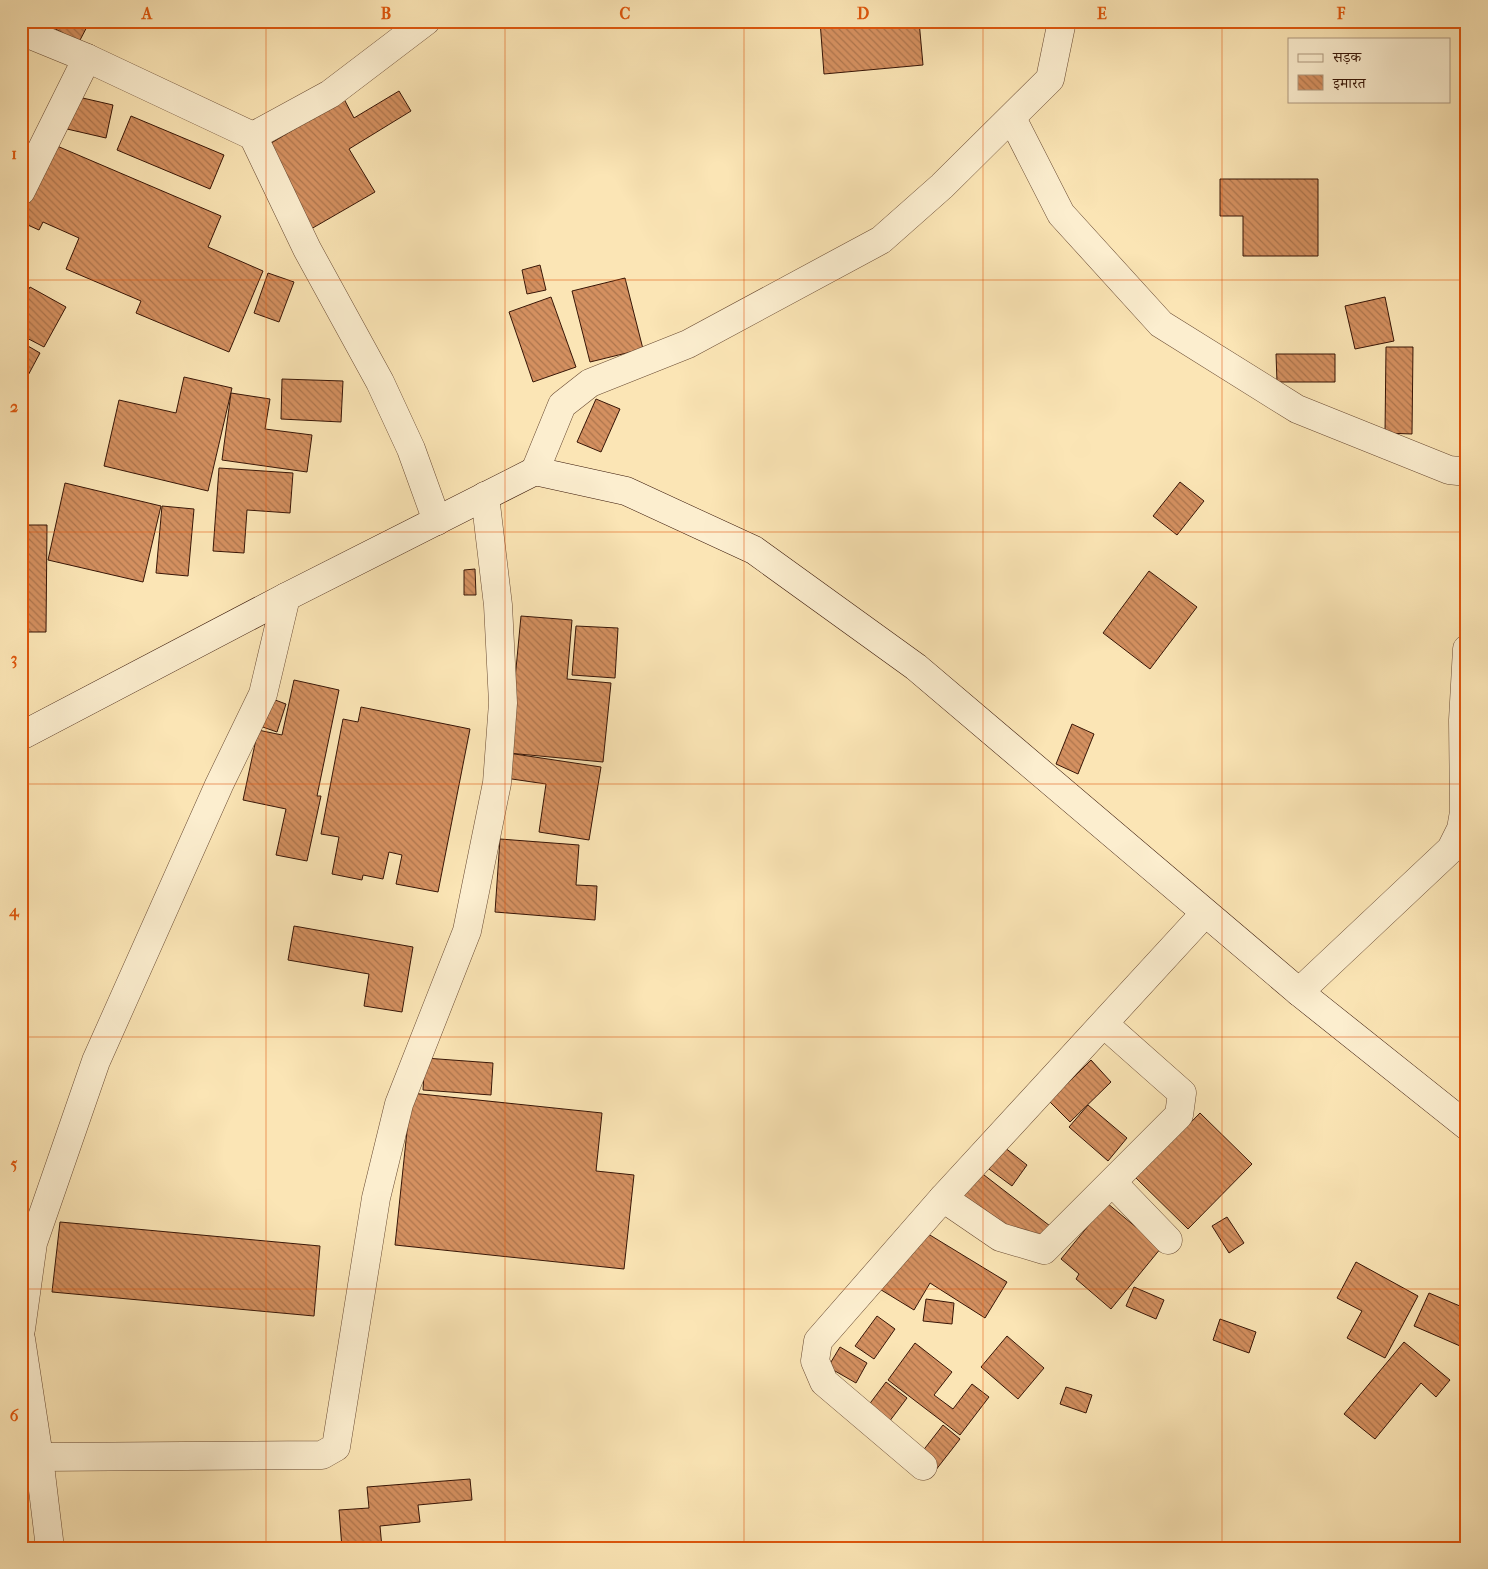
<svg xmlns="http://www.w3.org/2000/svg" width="1488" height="1569" font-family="'IM FELL French Canon','Noto Serif Devanagari',serif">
<defs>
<pattern id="building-back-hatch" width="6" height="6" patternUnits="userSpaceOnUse" patternTransform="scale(1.25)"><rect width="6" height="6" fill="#d49060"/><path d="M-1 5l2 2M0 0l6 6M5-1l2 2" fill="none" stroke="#ad754d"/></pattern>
</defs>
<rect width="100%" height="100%" fill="#fbe5b5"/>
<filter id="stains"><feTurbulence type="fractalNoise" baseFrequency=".004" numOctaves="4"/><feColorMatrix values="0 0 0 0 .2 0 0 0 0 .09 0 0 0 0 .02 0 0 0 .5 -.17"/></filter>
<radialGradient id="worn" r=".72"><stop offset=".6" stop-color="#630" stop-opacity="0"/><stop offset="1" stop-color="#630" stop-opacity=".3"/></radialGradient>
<g fill="url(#building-back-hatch)" stroke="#381607">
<path d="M41 21H90L79 42Z"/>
<path d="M820 21H919L923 65 824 74Z"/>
<path d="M399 91 411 111 349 149 375 192 311 229 263 148 344 99 354 118Z"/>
<path d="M74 96 113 105 106 138 67 129Z"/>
<path d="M21 116 27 118 21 132Z"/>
<path d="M131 116 224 155 210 189 117 150Z"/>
<path d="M50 143 221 216 208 247 263 271 229 352 136 313 141 301 66 269 79 238 43 222 39 230 21 222V211Z"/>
<path d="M1220 179H1318V256H1243V216H1220Z"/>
<path d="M540 265 546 290 527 294 522 270Z"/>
<path d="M268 273 294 282 279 322 254 313Z"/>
<path d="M625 278 643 349 590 362 572 291Z"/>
<path d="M30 287 66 307 44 347 21 335V303Z"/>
<path d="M551 297 576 367 533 382 509 312Z"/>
<path d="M1385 297 1394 341 1355 349 1345 306Z"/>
<path d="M21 342 40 353 25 381 21 379Z"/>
<path d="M1386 347H1413L1412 434 1385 433Z"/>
<path d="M1276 354H1335V382H1277Z"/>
<path d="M184 377 232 388 208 491 104 466 119 400 176 413Z"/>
<path d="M282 379 343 381 341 422 281 419Z"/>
<path d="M231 393 270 399 265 429 312 435 307 472 222 460Z"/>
<path d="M596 399 620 409 601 452 577 442Z"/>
<path d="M219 468 293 473 290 513 247 510 244 553 213 551Z"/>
<path d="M1180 482 1204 501 1177 535 1153 516Z"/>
<path d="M65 483 161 506 143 582 48 560Z"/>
<path d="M162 506 194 509 188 576 156 573Z"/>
<path d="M21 525H47L46 632H21Z"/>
<path d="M475 569 476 595H464V570Z"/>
<path d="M1149 571 1197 607 1150 669 1103 633Z"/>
<path d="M521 616 572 620 567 679 611 683 603 762 508 753Z"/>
<path d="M576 626 618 628 615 678 572 675Z"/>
<path d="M294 680 339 690 317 796H321L307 861 276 855 286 809 243 800 258 730 282 735Z"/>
<path d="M267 697 286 704 277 732 257 725Z"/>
<path d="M361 707 470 729 438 892 396 884 402 855 389 852 383 879 363 875 362 880 332 874 339 837 321 834 343 719 358 722Z"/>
<path d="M1072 724 1094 734 1078 774 1056 764Z"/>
<path d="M508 753 601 767 589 840 539 832 546 784 505 778Z"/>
<path d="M500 839 579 845 576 885 597 886 595 920 495 912Z"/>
<path d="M294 926 413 947 402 1012 364 1006 369 974 288 960Z"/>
<path d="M425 1058 493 1063 491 1095 423 1090Z"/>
<path d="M1091 1060 1111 1082 1070 1122 1045 1097 1065 1086Z"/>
<path d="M411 1093 602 1113 596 1171 634 1175 624 1269 395 1245Z"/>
<path d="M1088 1105 1127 1138 1108 1161 1069 1127Z"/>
<path d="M1200 1113 1252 1164 1188 1229 1136 1178Z"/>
<path d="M1004 1147 1027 1165 1012 1186 989 1169Z"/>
<path d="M975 1168 1050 1226 1030 1243 954 1194Z"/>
<path d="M1107 1203 1161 1248 1111 1309 1076 1279 1079 1274 1061 1259Z"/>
<path d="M1227 1217 1244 1243 1229 1253 1212 1226Z"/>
<path d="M60 1222 320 1246 314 1316 52 1292Z"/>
<path d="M920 1229 1007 1282 985 1318 930 1283 914 1310 878 1288Z"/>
<path d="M1356 1262 1418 1296 1385 1358 1347 1338 1362 1311 1337 1298Z"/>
<path d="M1134 1287 1164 1300 1156 1319 1126 1306Z"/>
<path d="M1429 1293 1467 1309V1349L1414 1326Z"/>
<path d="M926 1299 954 1303 952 1324 923 1321Z"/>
<path d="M877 1316 895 1329 874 1359 855 1346Z"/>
<path d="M1220 1319 1256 1332 1249 1353 1213 1340Z"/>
<path d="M1007 1336 1044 1368 1018 1399 981 1367Z"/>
<path d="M1404 1342 1450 1380 1436 1397 1421 1383 1375 1439 1344 1414Z"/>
<path d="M915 1343 952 1372 934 1395 953 1409 972 1384 989 1397 960 1435 888 1380Z"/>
<path d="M840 1347 867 1363 856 1383 828 1367Z"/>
<path d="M886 1382 907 1398 889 1422 868 1406Z"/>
<path d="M1066 1387 1092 1395 1086 1413 1060 1404Z"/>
<path d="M943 1425 960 1439 935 1471 918 1457Z"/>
<path d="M470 1479 472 1500 418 1505 420 1522 380 1526 382 1548H342L339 1510 369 1508 367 1487Z"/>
<rect x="100" y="1546" width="56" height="2"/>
</g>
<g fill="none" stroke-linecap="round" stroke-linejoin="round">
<g stroke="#694a32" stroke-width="29">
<g id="street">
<path d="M21 31 87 58 253 136 307 249 380 382 411 449 437 521"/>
<path d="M1012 118 1061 214 1161 324 1297 409 1449 470 1467 472"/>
<path d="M253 136 330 94 426 21"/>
<path d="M21 191 87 58"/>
<path d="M535 471 562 405 590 383 688 344 881 240 942 186 1050 79 1062 21"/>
<path d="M1299 992 1451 849 1461 829 1464 812 1463 720 1467 649"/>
<path d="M1113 1183 1168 1240"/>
<path d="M943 1198 1000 1237 1044 1250 1179 1115 1182 1093 1104 1024"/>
<path d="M21 1329 33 1243 96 1061 219 785 263 694 286 597"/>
<path d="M21 1339 39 1457 50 1548"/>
<path d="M39 1457 322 1455 336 1447 376 1198 399 1104 467 931 497 783 503 703 498 605 485 496"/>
<path d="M923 1466 824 1382 815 1361 818 1341 943 1198 1205 913"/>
</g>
</g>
<g stroke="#381607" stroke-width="29">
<path id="secondary" d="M21 736 286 597 535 471 626 491 754 550 916 667 1299 992 1467 1126"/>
</g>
<use href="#street" stroke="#fceecf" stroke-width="28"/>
<use href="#secondary" stroke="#fceecf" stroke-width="28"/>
</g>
<path fill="none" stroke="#df560c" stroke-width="1" stroke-opacity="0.55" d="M266 21V1548M505 21V1548M744 21V1548M983 21V1548M1222 21V1548M21 280H1467M21 532H1467M21 784H1467M21 1037H1467M21 1289H1467"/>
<rect width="1488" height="1569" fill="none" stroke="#fbe5b5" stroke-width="55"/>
<rect x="1288" y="38" width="162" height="65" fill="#fceecf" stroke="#ae987f"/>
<rect x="1298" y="54" width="25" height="8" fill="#fceecf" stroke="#ae987f"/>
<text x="1333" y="62" font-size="15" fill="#381607">सड़क</text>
<rect x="1298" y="75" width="25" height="15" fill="url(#building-back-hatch)" stroke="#ae987f"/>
<text x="1333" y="88" font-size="15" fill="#381607">इमारत</text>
<rect x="28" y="28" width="1432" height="1514" fill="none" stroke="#df560c" stroke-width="2"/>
<g font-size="16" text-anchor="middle" font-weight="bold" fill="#df560c">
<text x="147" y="19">A</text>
<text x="386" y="19">B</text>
<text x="625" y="19">C</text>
<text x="863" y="19">D</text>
<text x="1102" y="19">E</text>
<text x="1341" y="19">F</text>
<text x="14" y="159">1</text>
<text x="14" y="412">2</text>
<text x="14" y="664">3</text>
<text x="14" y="916">4</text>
<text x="14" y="1169">5</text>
<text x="14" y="1421">6</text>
</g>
<rect width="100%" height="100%" filter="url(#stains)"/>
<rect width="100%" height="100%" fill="url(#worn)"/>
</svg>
